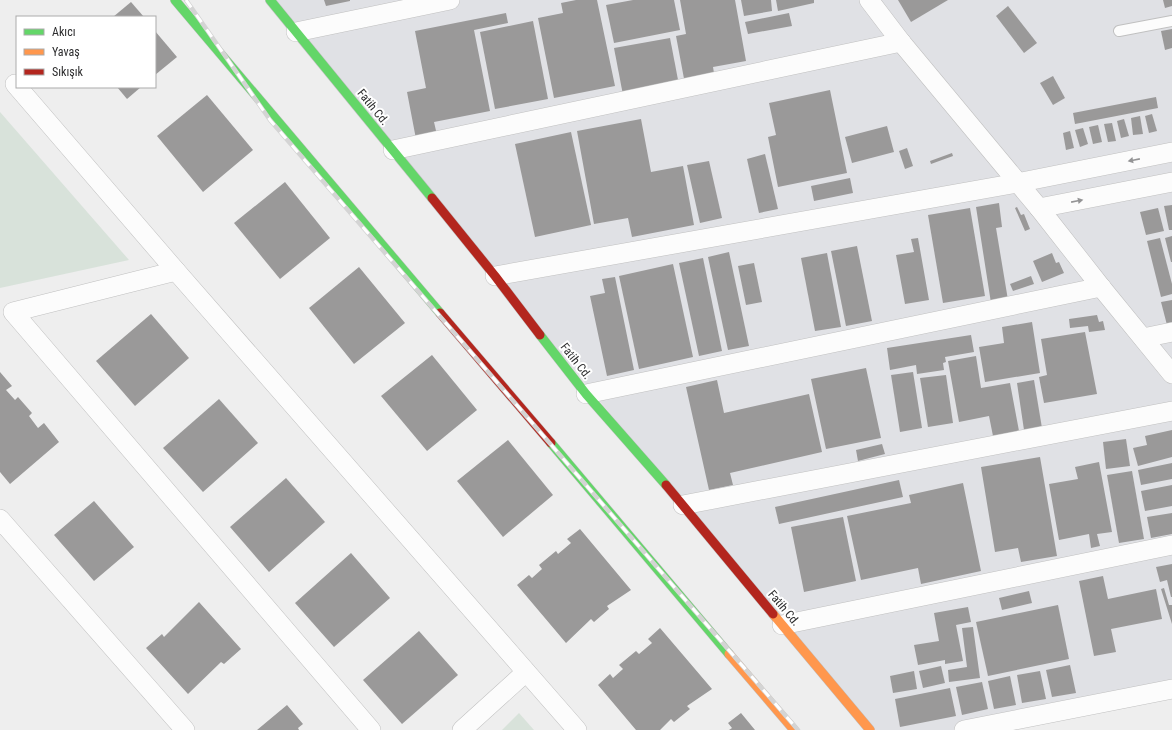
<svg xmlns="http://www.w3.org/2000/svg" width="1172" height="730" font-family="'Roboto Condensed',sans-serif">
<rect width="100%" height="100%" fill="#eee"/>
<path fill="#e0e1e5" d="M270 0H1172V689L964 730H870Z"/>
<g fill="#d8e2da">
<path d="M0 112 129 260 0 288Z"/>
<path d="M519 713 534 730H502Z"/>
</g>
<g fill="#9a9999">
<path d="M324 0H350V1L326 6Z"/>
<path d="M576 0H597L615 86 554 98 538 18 563 13 561 3Z"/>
<path d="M633 0H674L680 30 614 43 606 5Z"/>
<path d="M680 0H735L746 61 713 67 715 79 685 84 676 36 686 34Z"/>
<path d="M741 0H771L772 11 744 16Z"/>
<path d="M776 0H814V3L778 11Z"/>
<path d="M898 0H948L911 22Z"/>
<path d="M1163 0H1172V6L1165 8Z"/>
<path d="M131 2 144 17H113Z"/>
<path d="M1008 6 1037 43 1024 53 996 16Z"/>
<path d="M506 13 508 23 474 30 490 111 434 122 437 135 416 139 407 92 426 88 415 31Z"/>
<path d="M789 13 792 26 748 34 745 22Z"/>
<path d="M533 21 548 99 495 109 480 32Z"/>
<path d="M1172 29V48L1165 50 1161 31Z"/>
<path d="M155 31 177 57 155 75Z"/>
<path d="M670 38 679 85 623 95 614 48Z"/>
<path d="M1053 76 1065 98 1053 105 1040 83Z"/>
<path d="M117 87H141L127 99Z"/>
<path d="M830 90 847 173 778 187 768 137 776 135 769 103Z"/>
<path d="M207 95 253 150 203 192 157 136Z"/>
<path d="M1156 97 1158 108 1075 124 1073 113Z"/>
<path d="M1152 114 1157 131 1149 133 1145 116Z"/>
<path d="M1140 116 1143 134 1133 135 1131 118Z"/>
<path d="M641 119 651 172 683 166 694 225 632 237 628 218 594 224 577 131Z"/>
<path d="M1124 119 1129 136 1121 138 1117 121Z"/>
<path d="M1112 123 1116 141 1108 142 1104 124Z"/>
<path d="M1098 125 1102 142 1093 144 1089 127Z"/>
<path d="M887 126 894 152 852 163 845 137Z"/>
<path d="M1083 128 1088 144 1080 147 1075 130Z"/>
<path d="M1070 131 1074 148 1066 150 1063 133Z"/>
<path d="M571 132 591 225 535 237 515 144Z"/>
<path d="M907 148 913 166 905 169 899 151Z"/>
<path d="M952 153 953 156 931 164 930 161Z"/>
<path d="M765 154 778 209 759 213 747 159Z"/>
<path d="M709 161 722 218 700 223 687 165Z"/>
<path d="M850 178 853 193 814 201 811 186Z"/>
<path d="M285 182 330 238 280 279 234 223Z"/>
<path d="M999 203 1002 227 996 228 1008 300 991 303 976 207Z"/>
<path d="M1172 205V230H1169L1164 206Z"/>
<path d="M1017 207 1021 215 1024 214 1030 229 1025 231 1015 208Z"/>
<path d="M970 208 985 296 943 303 928 215Z"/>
<path d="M1158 208 1164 231 1146 235 1140 212Z"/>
<path d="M1172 236V262H1171L1165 238Z"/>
<path d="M918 238 929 300 905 304 896 255 914 252 911 239Z"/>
<path d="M1160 238 1172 284V294L1161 297 1147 241Z"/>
<path d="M857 246 872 321 846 326 831 251Z"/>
<path d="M729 252 749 346 728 350 708 257Z"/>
<path d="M827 253 841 327 815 331 801 258Z"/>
<path d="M1052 253 1056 263 1059 262 1064 273 1042 282 1033 261Z"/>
<path d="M703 258 722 351 699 356 679 263Z"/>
<path d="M754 263 762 302 746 305 738 266Z"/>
<path d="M673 264 693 357 639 369 619 276Z"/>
<path d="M359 267 405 323 354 364 309 308Z"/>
<path d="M1031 276 1034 284 1013 291 1010 284Z"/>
<path d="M615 277 634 370 607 376 590 296 605 293 602 279Z"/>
<path d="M1172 300V324L1167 325 1161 302Z"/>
<path d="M151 314 189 358 135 406 96 361Z"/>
<path d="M1097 315 1099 322 1103 321 1105 330 1089 332 1088 326 1070 328 1069 319Z"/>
<path d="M1032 322 1040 373 985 382 979 347 1004 343 1002 327Z"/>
<path d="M1085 332 1097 394 1044 403 1039 377 1047 375 1041 339Z"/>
<path d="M971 335 974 352 945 357 946 362 943 363 944 370 917 374 916 365 890 370 887 348Z"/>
<path d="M432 355 477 410 427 451 381 396Z"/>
<path d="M976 356 981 388 1010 383 1019 431 993 436 989 416 959 422 948 361Z"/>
<path d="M866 368 881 438 826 449 811 379Z"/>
<path d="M0 372 12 386 6 390 15 400 18 397 32 413 29 416 38 428 44 423 59 442 10 484 0 472Z"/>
<path d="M913 372 922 428 900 432 891 375Z"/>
<path d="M946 375 953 423 928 427 920 378Z"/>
<path d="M717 380 724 413 809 394 822 452 730 473 733 485 709 490 686 387Z"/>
<path d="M1034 380 1042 428 1024 430 1017 383Z"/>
<path d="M219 399 258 443 203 492 163 448Z"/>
<path d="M1172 430V457L1138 466 1133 448 1147 445 1145 436Z"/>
<path d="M1126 439 1130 466 1106 469 1103 442Z"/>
<path d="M508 440 553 495 503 537 457 481Z"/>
<path d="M882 444 885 454 858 461 856 450Z"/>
<path d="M1040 457 1057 556 1021 562 1018 548 995 552 981 467Z"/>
<path d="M1099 462 1112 532 1097 534 1100 546 1091 548 1089 534 1059 540 1049 484 1078 479 1075 467Z"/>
<path d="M1172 463V479L1141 485 1138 470Z"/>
<path d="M1132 471 1144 539 1119 543 1107 475Z"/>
<path d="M286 478 325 522 269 572 230 527Z"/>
<path d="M899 480 903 497 779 524 775 507Z"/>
<path d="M963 483 981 571 921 584 918 568 861 580 847 516 911 503 909 495Z"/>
<path d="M1172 485V506L1145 511 1141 491Z"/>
<path d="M94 501 134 547 94 581 54 535Z"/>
<path d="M1172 513V534L1151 538 1147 517Z"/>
<path d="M843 517 856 581 804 592 791 527Z"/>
<path d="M580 529 631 590 607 606 609 609 594 622 591 619 566 643 517 585 529 575 532 578 542 569 539 565 556 551 558 554 571 543 567 539Z"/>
<path d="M351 553 390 598 334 647 295 603Z"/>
<path d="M1172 564V597H1171L1167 580 1160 582 1156 567Z"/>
<path d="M1103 576 1108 599 1156 589 1162 619 1111 629 1116 652 1094 656 1079 581Z"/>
<path d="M1164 588 1169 605H1172V624L1161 589Z"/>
<path d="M1029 591 1032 603 1002 610 999 598Z"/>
<path d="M199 602 241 649 224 664 221 662 188 694 146 648 162 634 164 637Z"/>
<path d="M1058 605 1069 659 988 676 976 622Z"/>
<path d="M968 607 971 622 956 625 963 661 945 664V660L918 665 914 645 939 641 934 613Z"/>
<path d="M973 627 980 678 949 682 948 670 967 667 962 628Z"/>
<path d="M660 628 712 689 687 706 690 709 674 722 671 719 660 730H636L598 685 610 674 613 678 623 669 619 665 636 651 639 654 652 643 648 639Z"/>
<path d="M419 631 458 675 402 724 363 680Z"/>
<path d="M1070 665 1076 693 1052 697 1046 670Z"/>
<path d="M941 666 945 683 923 688 919 671Z"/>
<path d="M914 671 917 689 893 693 890 676Z"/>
<path d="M1040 671 1046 699 1022 703 1017 675Z"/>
<path d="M1010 676 1016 705 994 709 988 681Z"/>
<path d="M982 682 988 709 962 715 956 687Z"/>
<path d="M950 688 956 716 900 727 895 699Z"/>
<path d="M287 705 303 724 298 728 299 730H257Z"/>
<path d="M741 713 755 730H729L732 728 728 723Z"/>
</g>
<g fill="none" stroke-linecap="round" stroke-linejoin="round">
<g stroke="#c0c0c0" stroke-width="12">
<path id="lane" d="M1119 31 1172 21"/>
</g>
<g stroke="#c0c0c0" stroke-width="20">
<g id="street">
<path d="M869 0 901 42 1039 208 1101 287 1172 374"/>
<path d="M296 32 450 0"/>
<path d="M15 84 176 271 577 730"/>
<path d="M393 150 901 42"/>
<path d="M1039 208 1172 182"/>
<path d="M176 271 13 312 371 730"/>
<path d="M495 276 1017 183 1172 152"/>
<path d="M1143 338 1172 332"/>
<path d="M586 394 1101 287"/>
<path d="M683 505 1172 411"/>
<path d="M0 519 185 730"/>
<path d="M782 625 1172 545"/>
<path d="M462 730 526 672"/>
<path d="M964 730 1172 689"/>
</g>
</g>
<g stroke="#c0c0c0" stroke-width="10">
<g id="fast">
<path d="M175 0 440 313"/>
<path d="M270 0 432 198"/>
<path d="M540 335 586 394 666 485"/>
<path d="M551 443 729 654"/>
</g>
</g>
<g stroke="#c0c0c0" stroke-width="10">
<g id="slow">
<path d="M773 614 870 730"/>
<path d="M729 654 794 730"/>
</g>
</g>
<g stroke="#c0c0c0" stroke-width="10">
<g id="jam">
<path d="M432 198 495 276 540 335"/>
<path d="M440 313 551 443"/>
<path d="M666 485 773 614"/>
</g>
</g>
<use href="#lane" stroke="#fcfcfc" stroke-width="10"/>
<use href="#street" stroke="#fcfcfc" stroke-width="19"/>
<use href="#fast" stroke="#63d668" stroke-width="9"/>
<use href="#slow" stroke="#ff974d" stroke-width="9"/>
<use href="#jam" stroke="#b3261e" stroke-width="9"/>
<g stroke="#d4d4d4" stroke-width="4.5">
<path id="rail" d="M186 0 270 120 798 730"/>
</g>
<use href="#rail" stroke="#fff" stroke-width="3" stroke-dasharray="9" stroke-linecap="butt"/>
</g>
<defs><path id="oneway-solid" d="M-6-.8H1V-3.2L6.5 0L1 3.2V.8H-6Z"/></defs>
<g fill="#949495">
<use href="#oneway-solid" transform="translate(1134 160) rotate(169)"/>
<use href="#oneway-solid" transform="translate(1077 201) rotate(-11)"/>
</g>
<g text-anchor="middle" stroke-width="4" stroke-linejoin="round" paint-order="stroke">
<g font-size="12" fill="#2d2d2e" stroke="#fff">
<text transform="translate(373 107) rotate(51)" y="4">Fatih Cd.</text>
<text transform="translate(576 361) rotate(52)" y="4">Fatih Cd.</text>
<text transform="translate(784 608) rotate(50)" y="4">Fatih Cd.</text>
</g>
</g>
<rect x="16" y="16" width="140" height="72" fill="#ffffff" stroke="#ababab"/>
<rect x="24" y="29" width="20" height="6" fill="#63d668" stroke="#ababab"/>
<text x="52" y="36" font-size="12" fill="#2d2d2e">Akıcı</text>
<rect x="24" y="49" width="20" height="6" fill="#ff974d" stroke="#ababab"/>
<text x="52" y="56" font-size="12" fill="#2d2d2e">Yavaş</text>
<rect x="24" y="69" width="20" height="6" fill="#b3261e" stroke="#ababab"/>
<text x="52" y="76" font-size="12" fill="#2d2d2e">Sıkışık</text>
</svg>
